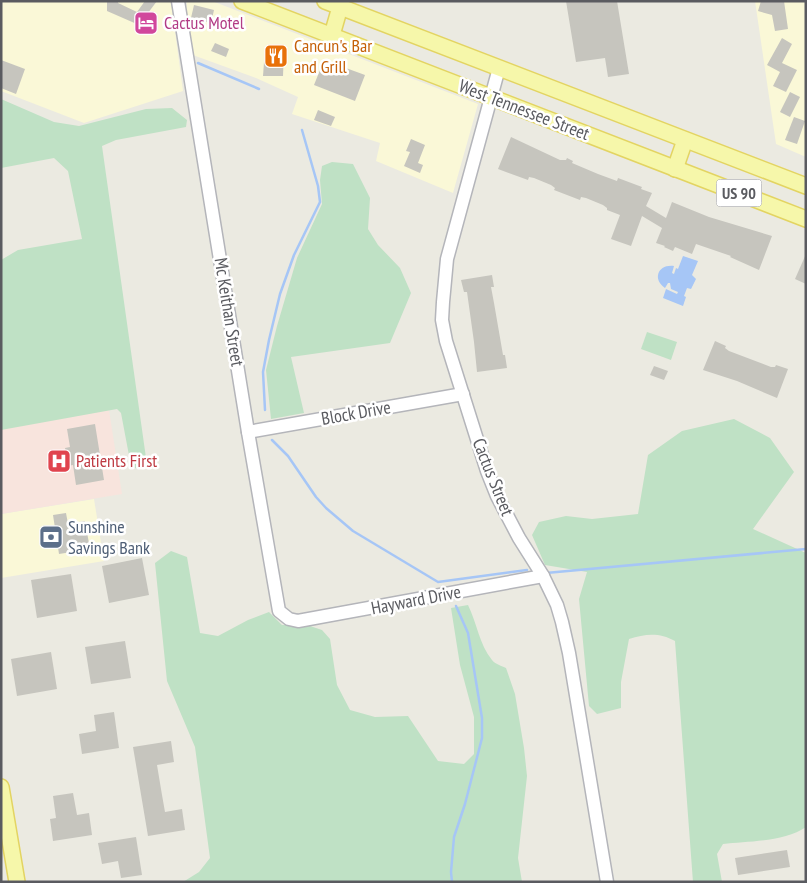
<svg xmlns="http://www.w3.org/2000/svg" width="807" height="883" font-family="'PT Sans Narrow',sans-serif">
<rect width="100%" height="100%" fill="#ebeae1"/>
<g fill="#faf8d7">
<path d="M1 1H171L183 91 84 123 1 91Z"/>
<path d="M187 1H212L478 104 453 193 376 161 380 143 292 114 298 97 256 78 190 54 186 10Z"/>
<path d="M755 1H806V157L776 144Z"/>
<path d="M94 499 104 561 1 578V514Z"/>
</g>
<path fill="#f8e4dd" d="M109 410 122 494 1 514V427Z"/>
<g fill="#bfe1c5">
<path d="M1 99 54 122 79 126 146 109 172 108 187 120 186 127 116 140 102 146 147 465 137 469 131 466 121 413 117 409 1 430V260L18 250 82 239 68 171 54 158 1 168Z"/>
<path d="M332 162 353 164 370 198 368 229 378 245 400 268 411 293 390 343 291 357 304 413 271 419 266 370 277 326 297 258 322 204 320 180 322 166Z"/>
<path d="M647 332 677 342 671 360 641 349Z"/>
<path d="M734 419 770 438 794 472 753 529 806 553V827C785 842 748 841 723 844L717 854 722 882H693L675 641C659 632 645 634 629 639L621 682V708L597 714 589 706 579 599 587 572 545 565 532 535 539 522 566 516 592 519 638 514 648 455 682 431Z"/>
<path d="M171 551 187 557 200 633 218 636 248 620 269 612 282 625H307L322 630 330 639 337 685 350 710 375 717 408 716 438 761 464 764 474 754V717L460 665 451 608 468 605C477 623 479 644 492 660 495 664 502 666 506 668L515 694 524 748 527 776 518 858 522 882H183L199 872 210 858 195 747 167 681 155 563Z"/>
</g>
<path fill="#a6c6f6" d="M683 256 698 261 692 275 696 279 691 289 687 288 684 296 686 297 683 306 663 298 666 289 677 294 678 292 671 289 670 283H668L665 288C652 279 658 264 674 266L672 273 674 274 676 268 678 269Z"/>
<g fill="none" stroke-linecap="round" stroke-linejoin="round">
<g stroke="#a6c6f6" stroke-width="2.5">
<path d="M198 63 259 89"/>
<path d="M265 410 263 372 269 340 280 294 294 255 320 202 318 186 302 130"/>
<path d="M272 440 288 456 316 497 326 508 353 531 438 582 527 570"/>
<path d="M546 573 806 549"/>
<path d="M452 882 451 872 454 837 465 804 482 738V718L468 633 456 606"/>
</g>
</g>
<g fill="#c6c5be">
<path d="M107 1H118V3L137 12 145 1H157L139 25 107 11Z"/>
<path d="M566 1H617L629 74 608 77 605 58 576 62Z"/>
<path d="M761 1H784L788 29 775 31 772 15 758 11Z"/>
<path d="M194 5 214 10 211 23 191 18Z"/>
<path d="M782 38 792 44 782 63 797 70 786 92 773 86 780 72 767 65Z"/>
<path d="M215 43 229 49 226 57 211 51Z"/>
<path d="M265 49 284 50 283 76H263Z"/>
<path d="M1 60 25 69 16 94 1 88Z"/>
<path d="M324 60 365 75 355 101 314 85Z"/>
<path d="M790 92 800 97 790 117 780 112Z"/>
<path d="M318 110 335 117 331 126 314 120Z"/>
<path d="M794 117 805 121 797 144 785 140Z"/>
<path d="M511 137 560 160H566L567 158 573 161 572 163 598 174 617 181 618 178 642 187 641 189 652 193 646 206 666 218 672 202 709 217 772 236 759 270 730 257 731 256 696 244 692 254 675 247 673 251 664 247 665 246 656 243 662 228 642 216 631 246 611 239 620 215 607 210V208L603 205 586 198 581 197 580 200 554 190 555 188 551 185 534 178 529 177 528 180 498 169Z"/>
<path d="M411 139 425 145 418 163 423 165 420 173 404 166 410 152 406 151Z"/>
<path d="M806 254V284L795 279Z"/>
<path d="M492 275 494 287H491L494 303 503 355H505L507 368 477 372 474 342 467 292H464L461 280Z"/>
<path d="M715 341 726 346 725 348 729 351 771 367H775L776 365 788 369 777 398 737 381 703 370Z"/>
<path d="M654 366 668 371 664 380 650 375Z"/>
<path d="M95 424 104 480 76 485 73 465 67 466 65 448 70 447 67 429Z"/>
<path d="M66 513 68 524 85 521 90 549 59 554 53 515Z"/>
<path d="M142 558 149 595 109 603 102 566Z"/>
<path d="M71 574 77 611 37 618 31 580Z"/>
<path d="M125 641 131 678 91 684 85 647Z"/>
<path d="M51 652 57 689 17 696 11 659Z"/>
<path d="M114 712 119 748 82 754 79 734 96 731 94 715Z"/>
<path d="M171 741 174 762 157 765 162 795 165 812 182 809 185 830 148 836 133 747Z"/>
<path d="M73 793 77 815 89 813 92 835 53 841 50 819 56 818 53 796Z"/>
<path d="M136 837 142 875 121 878 118 861 102 864 98 843Z"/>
<path d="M787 850 790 867 738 875 735 858Z"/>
</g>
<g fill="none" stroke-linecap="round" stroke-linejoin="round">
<g stroke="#b4b5ba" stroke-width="15">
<g id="minor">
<path d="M178 1 248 432 279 611 289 619 298 621 543 576"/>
<path d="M499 68 447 259 443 302 442 320 446 341 487 471 497 496 519 538 543 576 557 605 562 622 569 653 607 882"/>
<path d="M248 432 463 394"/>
</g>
</g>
<g stroke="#e3d462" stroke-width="18">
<g id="major">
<path d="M242 1 806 219"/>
<path d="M325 1 806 186"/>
<path d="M332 35 340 7"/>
<path d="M675 169 685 140"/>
<path d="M1 787 17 882"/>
</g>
</g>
<use href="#minor" stroke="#fff" stroke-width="12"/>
<use href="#major" stroke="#f6f7aa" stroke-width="15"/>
</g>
<defs>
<g id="hotel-square" transform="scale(1.25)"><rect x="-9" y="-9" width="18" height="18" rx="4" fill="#d1479c" stroke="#fff"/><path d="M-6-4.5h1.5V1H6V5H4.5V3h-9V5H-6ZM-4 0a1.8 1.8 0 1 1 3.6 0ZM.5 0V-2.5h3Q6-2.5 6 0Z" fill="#fff"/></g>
<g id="restaurant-square" transform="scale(1.25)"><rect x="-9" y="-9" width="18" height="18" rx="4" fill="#e8710a" stroke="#fff"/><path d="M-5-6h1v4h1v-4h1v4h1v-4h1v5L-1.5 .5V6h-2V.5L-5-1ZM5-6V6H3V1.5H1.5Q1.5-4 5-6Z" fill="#fff"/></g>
<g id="hospital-square" transform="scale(1.25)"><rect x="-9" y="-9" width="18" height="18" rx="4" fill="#e0444e" stroke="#fff"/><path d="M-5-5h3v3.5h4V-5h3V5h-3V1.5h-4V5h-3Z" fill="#fff"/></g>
<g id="bank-square" transform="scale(1.25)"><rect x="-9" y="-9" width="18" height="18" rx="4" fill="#5c6f8a" stroke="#fff"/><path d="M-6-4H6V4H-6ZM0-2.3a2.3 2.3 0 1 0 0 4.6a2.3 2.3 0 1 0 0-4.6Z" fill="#fff"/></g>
</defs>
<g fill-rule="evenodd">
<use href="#hotel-square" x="146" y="23"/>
<use href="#restaurant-square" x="276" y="56"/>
<use href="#hospital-square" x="59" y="461"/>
<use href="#bank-square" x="51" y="537"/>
</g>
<g text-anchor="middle" stroke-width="5" stroke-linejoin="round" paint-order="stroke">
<rect fill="#fff" stroke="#8c8c90" stroke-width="1" x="716.5" y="179.5" width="45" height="27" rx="4"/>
<g font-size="16" font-weight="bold" fill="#5a5b60">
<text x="739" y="199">US 90</text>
</g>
<g font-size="18" fill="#b23c85" stroke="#fff" text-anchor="start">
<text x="164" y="29">Cactus Motel</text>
</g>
<g font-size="18" fill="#c56008" stroke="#fff" text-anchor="start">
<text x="294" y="52">Cancun's Bar<tspan x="294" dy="21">and Grill</tspan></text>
</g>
<g font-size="18" fill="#5a5b60" stroke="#fff">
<text transform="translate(524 110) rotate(21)" y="6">West Tennessee Street</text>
<text transform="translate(229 312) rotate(81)" y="6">Mc Keithan Street</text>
<text transform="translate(356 413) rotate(-10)" y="6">Block Drive</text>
<text transform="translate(493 477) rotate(68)" y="6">Cactus Street</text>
<text transform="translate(416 600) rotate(-11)" y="6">Hayward Drive</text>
</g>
<g font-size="18" fill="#be3a42" stroke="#fff" text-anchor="start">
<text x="76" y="467">Patients First</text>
</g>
<g font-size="18" fill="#4e5e75" stroke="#fff" text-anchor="start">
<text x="68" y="533">Sunshine<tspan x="68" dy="21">Savings Bank</tspan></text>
</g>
</g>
<rect width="807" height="883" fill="none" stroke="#5a5b60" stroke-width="5"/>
</svg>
